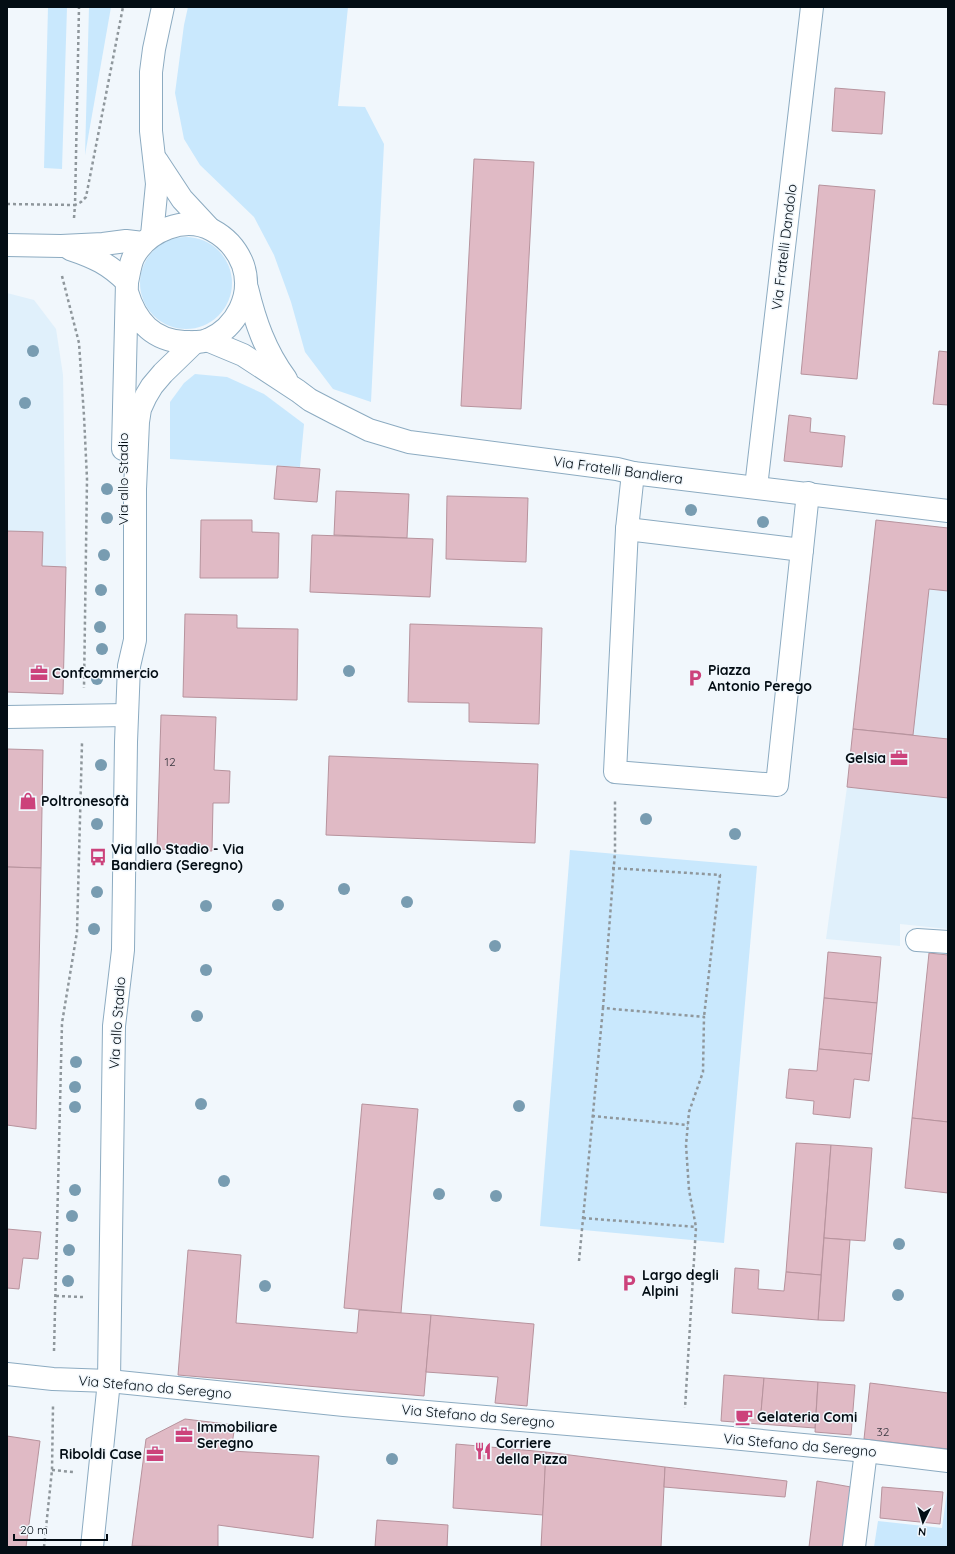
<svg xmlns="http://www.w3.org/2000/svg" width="955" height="1554" font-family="Quicksand,sans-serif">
<rect width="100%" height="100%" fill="#f1f7fc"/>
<g fill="#e0f0fb">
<path d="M7 293 34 300 56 329 63 375 66 567 63 694 7 692Z"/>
<path d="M876 520 948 528V929L900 924V946L826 939 847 787Z"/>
</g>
<g fill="#c9e8fd">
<path d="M48 7H67L62 169 44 168Z"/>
<path d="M89 7H111L85 155Z"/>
<path d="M188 7H348L338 106 365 107 384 144 371 402 333 389 305 352 291 302 274 255 254 217 200 165 184 139 175 93 184 25Z"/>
<circle cx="186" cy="283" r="46"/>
<path d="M195 374 227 377 264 394 304 424 300 467 170 459V402L184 383Z"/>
<path d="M570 850 757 866 724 1243 540 1226Z"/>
<path d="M947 1491H948V1547H874L878 1521 942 1528Z"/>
</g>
<g fill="#e0bac5" stroke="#b7939d">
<path d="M835 88 885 92 882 134 832 131Z"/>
<path d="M474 159 534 162 521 409 461 406Z"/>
<path d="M819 185 875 190 857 379 801 374Z"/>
<path d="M939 351 948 352V405L933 404Z"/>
<path d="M789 415 811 418 810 432 845 436 842 467 784 461Z"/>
<path d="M277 466 320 469 317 502 274 499Z"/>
<path d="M336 491 409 494 407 538 334 535Z"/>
<path d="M447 496 528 498 526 562 446 559Z"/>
<path d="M201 520H252V532L279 533 278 578H200Z"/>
<path d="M876 520 948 528V591L929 589 913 735 853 729Z"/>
<path d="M7 531 43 532 42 566 66 567 63 694 7 692Z"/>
<path d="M312 535 433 539 430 597 310 592Z"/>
<path d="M185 614 237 615V628L298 629 297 700 183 697Z"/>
<path d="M410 624 542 628 539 724 469 722V703L408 702Z"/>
<path d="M161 715 216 717 214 770 230 771 229 803H213L212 851 157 849Z"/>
<path d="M853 729 948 739V798L847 787Z"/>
<path d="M7 749 43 750 41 868 7 867Z"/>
<path d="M329 756 538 764 535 843 326 835Z"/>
<path d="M7 867 41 868 36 1129 7 1125Z"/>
<path d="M828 952 881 957 877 1003 824 998Z"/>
<path d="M929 953 948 955V1122L912 1118Z"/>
<path d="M824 998 877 1003 872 1054 819 1049Z"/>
<path d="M819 1049 872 1054 869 1081 854 1079 850 1118 813 1114 814 1101 786 1098 789 1069 817 1071Z"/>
<path d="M362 1104 418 1109 401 1313 344 1308Z"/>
<path d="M912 1118 948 1122V1193L905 1188Z"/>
<path d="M796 1143 831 1145 821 1275 786 1272Z"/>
<path d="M831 1145 872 1148 865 1241 824 1238Z"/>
<path d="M7 1229 41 1232 38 1259 23 1258 19 1289 7 1288Z"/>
<path d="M824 1238 850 1240 844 1321 818 1320Z"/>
<path d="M188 1250 241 1255 236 1323 357 1333 359 1310 431 1315 424 1396 178 1375Z"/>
<path d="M735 1268 759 1270 758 1289 784 1291 786 1272 821 1275 818 1320 732 1313Z"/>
<path d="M431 1315 534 1324 527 1406 495 1403 498 1377 426 1372Z"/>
<path d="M724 1375 764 1378 760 1424 721 1421Z"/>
<path d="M764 1378 818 1382 815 1428 760 1424Z"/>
<path d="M818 1382 855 1385 851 1435 815 1432Z"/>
<path d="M870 1383 948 1393V1449L864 1439Z"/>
<path d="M185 1419 235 1425 231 1451 319 1456 313 1538 218 1525V1547L132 1546 146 1439Z"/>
<path d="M7 1436 40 1441 26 1547H7Z"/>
<path d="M456 1444 546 1452 543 1515 453 1508Z"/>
<path d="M546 1452 665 1467 661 1547H541Z"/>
<path d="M665 1467 787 1481 785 1497 664 1487Z"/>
<path d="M817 1481 851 1487 843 1547H809Z"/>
<path d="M882 1487 943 1492 940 1524 880 1518Z"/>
<path d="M377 1520 448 1525 447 1547H375Z"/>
</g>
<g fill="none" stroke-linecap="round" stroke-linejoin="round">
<g stroke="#8cabc1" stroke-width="24">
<g id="minor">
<path d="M7 245 61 246 103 244 126 241 143 243"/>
<path d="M70 249C94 257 109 264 127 282"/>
<path d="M247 288C255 321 265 351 286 379"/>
<path d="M207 340 243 355 298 391 310 400 335 413 369 430 409 442 617 469 633 473 948 511"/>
<path d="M633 473 627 529 615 772 777 785 808 493"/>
<path d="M756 487 812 7"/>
<path d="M627 529 802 550"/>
<path d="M7 717 127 715"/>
<path d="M917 940 948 942"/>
<path d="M7 1374 53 1379 109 1381 344 1405 721 1437 866 1451 948 1461"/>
<path d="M854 1547 866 1451"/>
</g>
</g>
<g stroke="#8cabc1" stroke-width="24">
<g id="major">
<path d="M157 161 182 199 208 227"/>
<path d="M152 235 157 184 151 131V72L154 49 163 7"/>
<path d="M123 449 127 282C129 274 130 263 134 256 148 231 185 215 212 230 227 238 237 249 243 265 253 295 237 327 208 340 201 343 192 342 184 342 153 340 136 322 127 292"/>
<path d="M92 1547 109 1381 114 1026 123 950 126 742 129 666 135 640V489L138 422 140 409 146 396 152 386 163 373 195 342"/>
</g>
</g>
<g stroke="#8f979c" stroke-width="2.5" stroke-dasharray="3 3" stroke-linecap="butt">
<path d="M7 204 75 205 79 7"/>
<path d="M74 218 75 205 81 202 86 197 123 7"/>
<path d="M62 276 79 343 84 416 87 479 84 688"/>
<path d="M612 868 720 875 704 1017"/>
<path d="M603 1008 615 852V799"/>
<path d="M592 1116 688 1125"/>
<path d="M583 1218 696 1227"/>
<path d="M579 1261 603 1008 704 1017 703 1072 689 1112 686 1145 689 1190 696 1227 685 1408"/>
<path d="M56 1296 83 1297"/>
<path d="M54 1351 62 1023 77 932 82 743"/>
<path d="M52 1470 73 1472"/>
<path d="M44 1547 52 1470 53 1406"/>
</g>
<use href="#minor" stroke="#fff" stroke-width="22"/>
<use href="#major" stroke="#fff" stroke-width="22"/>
</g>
<g fill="#789cb1">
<circle cx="33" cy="351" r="6"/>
<circle cx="25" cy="403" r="6"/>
<circle cx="107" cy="489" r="6"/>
<circle cx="691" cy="510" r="6"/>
<circle cx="107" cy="518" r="6"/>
<circle cx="763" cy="522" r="6"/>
<circle cx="104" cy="555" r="6"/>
<circle cx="101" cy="590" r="6"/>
<circle cx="100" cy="627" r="6"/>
<circle cx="102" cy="649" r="6"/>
<circle cx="349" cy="671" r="6"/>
<circle cx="97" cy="679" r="6"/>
<circle cx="101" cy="765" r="6"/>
<circle cx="646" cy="819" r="6"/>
<circle cx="97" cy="824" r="6"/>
<circle cx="735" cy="834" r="6"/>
<circle cx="344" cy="889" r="6"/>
<circle cx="97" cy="892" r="6"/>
<circle cx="407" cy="902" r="6"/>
<circle cx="278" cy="905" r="6"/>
<circle cx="206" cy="906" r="6"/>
<circle cx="94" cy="929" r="6"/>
<circle cx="495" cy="946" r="6"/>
<circle cx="206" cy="970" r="6"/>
<circle cx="197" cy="1016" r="6"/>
<circle cx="76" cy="1062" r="6"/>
<circle cx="75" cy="1087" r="6"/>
<circle cx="201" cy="1104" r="6"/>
<circle cx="519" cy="1106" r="6"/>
<circle cx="75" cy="1107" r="6"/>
<circle cx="224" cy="1181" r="6"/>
<circle cx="75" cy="1190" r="6"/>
<circle cx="439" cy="1194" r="6"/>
<circle cx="496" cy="1196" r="6"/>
<circle cx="72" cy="1216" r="6"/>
<circle cx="899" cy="1244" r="6"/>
<circle cx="69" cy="1250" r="6"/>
<circle cx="68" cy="1281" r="6"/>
<circle cx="265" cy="1286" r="6"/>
<circle cx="898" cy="1295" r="6"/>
<circle cx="392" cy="1459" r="6"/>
</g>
<defs>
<g id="office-bare" transform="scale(1.38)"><path d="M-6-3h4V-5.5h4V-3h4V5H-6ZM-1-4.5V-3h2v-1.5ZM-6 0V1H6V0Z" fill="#cc427b" stroke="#f1f7fc" stroke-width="2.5" paint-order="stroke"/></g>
<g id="parking-bare" transform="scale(1.38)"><path d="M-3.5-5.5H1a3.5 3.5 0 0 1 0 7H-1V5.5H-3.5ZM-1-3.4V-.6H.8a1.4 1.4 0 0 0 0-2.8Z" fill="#cc427b" stroke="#f1f7fc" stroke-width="2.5" paint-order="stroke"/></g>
<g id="shop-bare" transform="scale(1.38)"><path d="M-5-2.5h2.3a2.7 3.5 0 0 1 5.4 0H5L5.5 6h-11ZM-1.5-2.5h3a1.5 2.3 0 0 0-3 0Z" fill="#cc427b" stroke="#f1f7fc" stroke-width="2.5" paint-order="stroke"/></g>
<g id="bus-bare" transform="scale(1.38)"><path d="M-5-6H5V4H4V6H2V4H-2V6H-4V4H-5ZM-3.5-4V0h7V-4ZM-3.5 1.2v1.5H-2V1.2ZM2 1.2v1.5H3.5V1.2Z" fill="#cc427b" stroke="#f1f7fc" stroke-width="2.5" paint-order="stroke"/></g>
<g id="cafe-bare" transform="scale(1.38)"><path d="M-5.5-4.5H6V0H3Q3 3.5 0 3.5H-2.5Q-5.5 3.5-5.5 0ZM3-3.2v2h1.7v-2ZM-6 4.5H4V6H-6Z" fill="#cc427b" stroke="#f1f7fc" stroke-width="2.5" paint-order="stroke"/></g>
<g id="restaurant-bare" transform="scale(1.38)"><path d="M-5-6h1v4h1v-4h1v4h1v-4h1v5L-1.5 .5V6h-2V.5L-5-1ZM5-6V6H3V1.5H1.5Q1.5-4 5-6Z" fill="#cc427b" stroke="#f1f7fc" stroke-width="2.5" paint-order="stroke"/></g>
</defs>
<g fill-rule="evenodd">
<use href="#office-bare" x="39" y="673"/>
<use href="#parking-bare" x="695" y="678"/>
<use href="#office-bare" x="899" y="758"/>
<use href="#shop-bare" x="28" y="801"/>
<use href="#bus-bare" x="98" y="857"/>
<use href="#parking-bare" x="629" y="1283"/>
<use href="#cafe-bare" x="744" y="1417"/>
<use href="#office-bare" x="184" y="1435"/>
<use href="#restaurant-bare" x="483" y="1451"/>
<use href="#office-bare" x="155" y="1454"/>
</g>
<g text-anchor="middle" stroke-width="3" stroke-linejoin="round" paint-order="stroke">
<g font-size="12" fill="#3a3840">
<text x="170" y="766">12</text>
<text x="883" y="1436">32</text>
</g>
<g font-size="14" fill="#030d14" stroke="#f1f7fc">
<text transform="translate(784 247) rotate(-83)" y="5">Via Fratelli Dandolo</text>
<text transform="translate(618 470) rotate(8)" y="5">Via Fratelli Bandiera</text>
<text transform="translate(123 479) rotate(-90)" y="5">Via allo Stadio</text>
<text transform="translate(117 1023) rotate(-86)" y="5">Via allo Stadio</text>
<text transform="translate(155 1387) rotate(5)" y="5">Via Stefano da Seregno</text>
<text transform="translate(478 1416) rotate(5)" y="5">Via Stefano da Seregno</text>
<text transform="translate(800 1445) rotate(5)" y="5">Via Stefano da Seregno</text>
</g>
<g font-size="14" font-weight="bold" fill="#030d14" stroke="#f1f7fc" text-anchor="start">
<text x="708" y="675">Piazza<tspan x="708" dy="16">Antonio Perego</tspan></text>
<text x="52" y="678">Confcommercio</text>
<text x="886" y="763" text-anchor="end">Gelsia</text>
<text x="41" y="806">Poltronesofà</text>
<text x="111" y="854">Via allo Stadio - Via<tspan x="111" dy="16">Bandiera (Seregno)</tspan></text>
<text x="642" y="1280">Largo degli<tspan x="642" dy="16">Alpini</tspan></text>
<text x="757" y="1422">Gelateria Comi</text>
<text x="197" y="1432">Immobiliare<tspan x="197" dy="16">Seregno</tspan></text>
<text x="496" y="1448">Corriere<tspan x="496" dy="16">della Pizza</tspan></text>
<text x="142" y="1459" text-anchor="end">Riboldi Case</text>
</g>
</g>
<rect width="955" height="1554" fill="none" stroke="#030d14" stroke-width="16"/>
<g transform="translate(923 1522) rotate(185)" stroke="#f1f7fc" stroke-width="3" paint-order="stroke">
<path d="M0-3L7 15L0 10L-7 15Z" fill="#030d14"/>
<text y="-6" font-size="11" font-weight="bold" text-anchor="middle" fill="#030d14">N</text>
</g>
<path d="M14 1534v6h93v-6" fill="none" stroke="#030d14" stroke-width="2"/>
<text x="20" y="1534" font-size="12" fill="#030d14" stroke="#f1f7fc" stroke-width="3" paint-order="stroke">20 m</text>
</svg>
